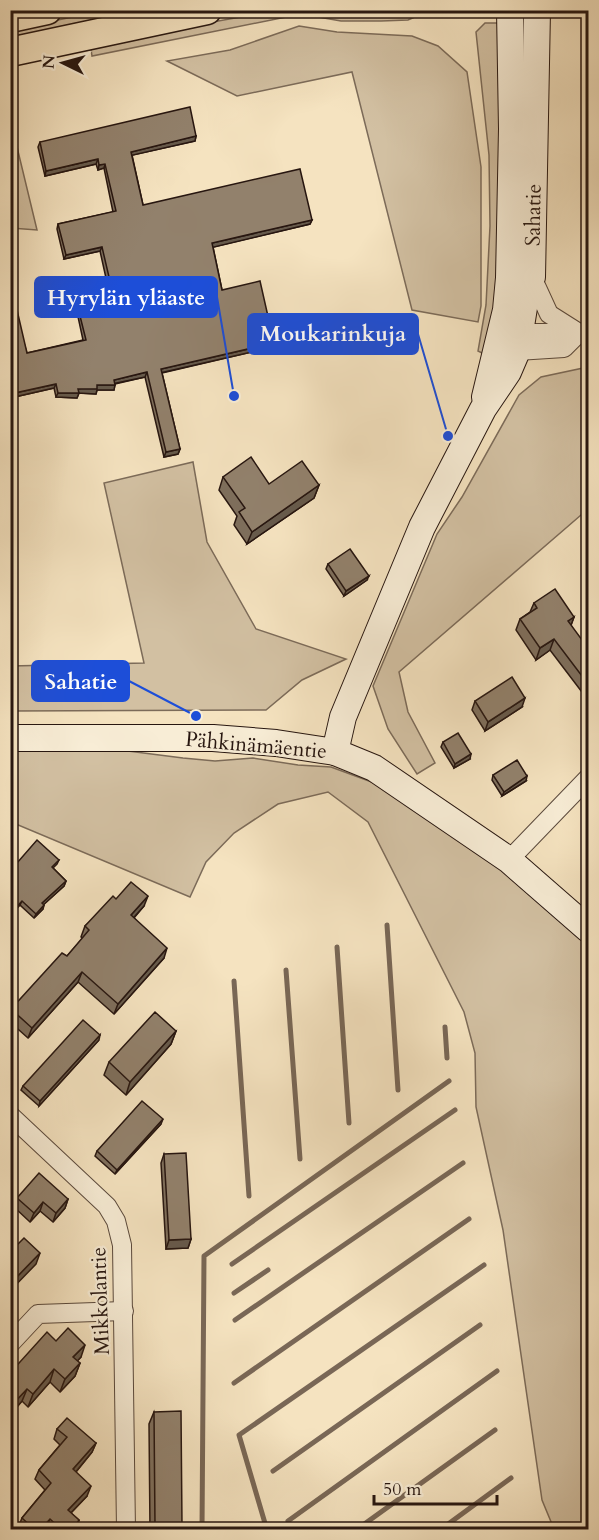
<svg xmlns="http://www.w3.org/2000/svg" width="599" height="1540" font-family="Cardo,serif">
<rect width="100%" height="100%" fill="#f5e3c0"/>
<filter id="stains"><feTurbulence type="fractalNoise" baseFrequency=".00333" numOctaves="4"/><feColorMatrix values="0 0 0 0 .2 0 0 0 0 .09 0 0 0 0 .02 0 0 0 .5 -.17"/></filter>
<radialGradient id="worn" r=".72"><stop offset=".6" stop-color="#630" stop-opacity="0"/><stop offset="1" stop-color="#630" stop-opacity=".3"/></radialGradient>
<g fill="#d2c0a2" stroke="#7c6b59" stroke-width="1.5">
<path d="M101 11H143L11 39 10 30Z"/>
<path d="M274 11H429L408 20 381 21H341L301 14 92 56 91 49 168 30Z"/>
<path d="M485 23H500L499 289 486 355 478 351 486 305 490 226 489 155 476 32Z"/>
<path d="M299 26 337 32 412 36 438 46 467 72 481 167V306L478 322 412 310 352 72 237 96 167 61 230 50Z"/>
<path d="M10 122H11L37 230 11 228Z"/>
<path d="M588 367V509L399 672 408 712 435 763 417 774 388 729 373 686 437 534 462 497 519 395 541 377Z"/>
<path d="M193 462 207 542 256 629 346 659 302 680 266 710 11 711V666L144 663 104 483Z"/>
<path d="M112 749 183 758 215 761 253 758 298 765 331 767 388 788 494 861 578 933 588 947V1529H554L542 1500 503 1230 476 1107 475 1053 464 1012 368 822 328 792 278 804 234 833 206 862 190 897 11 822 10 750Z"/>
</g>
<g fill="none" stroke-linecap="round" stroke-linejoin="round">
<g stroke="#796756" stroke-width="5">
<path d="M387 925 398 1090"/>
<path d="M337 947 349 1123"/>
<path d="M286 970 300 1159"/>
<path d="M234 981 249 1196"/>
<path d="M445 1027 447 1058"/>
<path d="M232 1264 455 1110"/>
<path d="M234 1293 268 1270"/>
<path d="M235 1320 463 1163"/>
<path d="M234 1383 469 1219"/>
<path d="M273 1471 480 1325"/>
<path d="M288 1521 497 1371"/>
<path d="M202 1530 204 1256 449 1081"/>
<path d="M267 1530 239 1435 484 1265"/>
<path d="M356 1530 495 1430"/>
<path d="M440 1530 511 1478"/>
<path d="M516 1530 519 1527"/>
</g>
<g stroke="#5a493c" stroke-width="20">
<g id="street">
<path d="M532 277 549 314 579 333"/>
<path d="M510 333H584"/>
<path d="M509 344 517 351 564 348 579 333"/>
<path d="M509 860 588 778"/>
<path d="M10 1115 107 1206 116 1221 122 1245 126 1530"/>
<path d="M10 1344 38 1314 124 1311"/>
</g>
</g>
<g stroke="#271610" stroke-width="28">
<g id="secondary">
<path d="M485 397 506 310 509 278 512 129 510 10"/>
<path d="M10 738H213L276 743 335 752 374 768 509 860 588 929"/>
<path d="M335 752 343 717 422 527 483 409 508 372 517 351 527 289 532 277 537 10"/>
</g>
</g>
<g stroke="#271610" stroke-width="31">
<g id="primary">
<path d="M10 18 47 10"/>
<path d="M10 52 207 10"/>
</g>
</g>
<use href="#street" stroke="#f8edd6" stroke-width="18"/>
<use href="#secondary" stroke="#f8edd6" stroke-width="26"/>
<use href="#primary" stroke="#f5e3c0" stroke-width="28"/>
</g>
<g fill="#7e6f5d" stroke="#271610" stroke-width="1.5">
<path d="M196 136 195 141 132 155 143 205 312 220 310 224 213 247 222 290 273 347 162 373 180 449 178 454 164 457 145 377 115 384 114 390H97L96 394 79 393 77 398 56 397 54 388 10 398V297L27 353 83 340 77 312 78 308 100 303 95 284 97 280 106 278 100 251 64 259 57 229 58 224 113 212 104 168 98 170 96 164 45 176 38 147 40 142Z"/>
<path d="M223 477 269 484 319 485 314 498 247 544 234 525 237 516 219 490Z"/>
<path d="M328 564 367 580 344 596 326 569Z"/>
<path d="M534 603 574 617 571 625 588 659V700L550 650 536 660 516 630 520 619 530 612Z"/>
<path d="M475 701 522 707 485 731 472 710Z"/>
<path d="M443 742 470 759 454 768 441 747Z"/>
<path d="M493 775 526 781 502 796 492 780Z"/>
<path d="M59 860 57 864 53 868 66 881 64 886 44 904 43 909 34 918 20 905 10 871Z"/>
<path d="M116 899 144 906 134 918 164 958 114 1014 78 982 28 1038 10 1022 11 1009 67 956 83 938 81 937 85 926Z"/>
<path d="M176 1031 171 1044 126 1095 104 1075 109 1062Z"/>
<path d="M99 1040 39 1106 21 1090 23 1086Z"/>
<path d="M161 1124 115 1174 95 1156 97 1151Z"/>
<path d="M164 1154 191 1239 188 1248 166 1249 161 1163Z"/>
<path d="M17 1198 68 1199 65 1208 53 1222 40 1211 30 1222 14 1207Z"/>
<path d="M56 1341 81 1357 77 1361 80 1363 75 1376 60 1392 50 1382 28 1407 22 1401 10 1415Z"/>
<path d="M154 1412 182 1525 180 1530H150L149 1424Z"/>
<path d="M57 1429 96 1443 92 1452 76 1472 87 1496 71 1513 79 1520 76 1530H47L46 1529 45 1530H20L18 1528 22 1518 45 1490 35 1479 39 1470 60 1445 54 1439Z"/>
</g>
<g fill="#665a4c" stroke="#271610" stroke-width="1.5">
<path d="M196 136 195 141 129 156 131 152Z"/>
<path d="M98 159 96 164 45 176 46 171Z"/>
<path d="M105 164 104 168 98 170 99 165Z"/>
<path d="M312 220 310 224 210 248 212 243Z"/>
<path d="M102 247 100 251 64 259 66 255Z"/>
<path d="M274 343 273 347 160 373 161 369Z"/>
<path d="M147 372 145 377 112 384 114 380Z"/>
<path d="M56 384 54 388 10 398V394Z"/>
<path d="M97 385H115L114 390H97L96 394 77 393 78 389Z"/>
<path d="M58 393H79L77 398 56 397Z"/>
<path d="M180 449 178 454 164 457 166 452Z"/>
<path d="M319 485 314 498 247 544 252 532Z"/>
<path d="M369 576 367 580 344 596 346 591Z"/>
<path d="M574 617 570 628 568 621Z"/>
<path d="M554 639 550 650 536 660 540 648Z"/>
<path d="M525 698 522 707 485 731 488 722Z"/>
<path d="M471 754 470 759 454 768 455 764Z"/>
<path d="M527 776 526 781 502 796 504 792Z"/>
<path d="M66 881 64 886 41 907 42 903Z"/>
<path d="M148 896 144 906 127 925 131 915Z"/>
<path d="M22 901 20 905 10 916V914Z"/>
<path d="M44 905 43 909 34 918 36 914Z"/>
<path d="M167 948 164 958 114 1014 118 1004Z"/>
<path d="M82 972 78 982 28 1038 32 1028Z"/>
<path d="M176 1031 171 1044 126 1095 130 1082Z"/>
<path d="M100 1035 99 1040 39 1106 40 1101Z"/>
<path d="M163 1119 161 1124 115 1174 117 1170Z"/>
<path d="M68 1199 65 1208 53 1222 56 1213Z"/>
<path d="M43 1202 40 1211 30 1222 34 1213Z"/>
<path d="M191 1239 188 1248 166 1249 169 1240Z"/>
<path d="M40 1253 36 1264 10 1291V1284Z"/>
<path d="M85 1345 81 1357 69 1370 73 1357Z"/>
<path d="M80 1363 75 1376 60 1392 65 1379Z"/>
<path d="M54 1369 50 1382 28 1407 33 1394Z"/>
<path d="M27 1389 22 1401 10 1415V1407Z"/>
<path d="M96 1443 92 1452 70 1479 73 1469Z"/>
<path d="M91 1486 87 1496 64 1520 68 1510Z"/>
<path d="M50 1519 45 1530H40Z"/>
<path d="M79 1520 76 1530H72Z"/>
<path d="M155 1525H182L180 1530H153Z"/>
</g>
<g fill="#92816c" stroke="#271610" stroke-width="1.5">
<path d="M190 107 196 136 131 152 143 205 300 169 312 220 212 243 222 290 260 281 274 343 161 369 180 449 166 452 147 372 114 380 115 385H97V389H78L79 393H58L56 384 10 394V297H14L27 353 86 340 78 308 102 302 97 280 109 277 102 247 66 255 58 224 116 211 105 164 99 165 98 159 46 171 40 142Z"/>
<path d="M251 457 269 484 302 461 319 485 252 532 239 512 245 508 223 477Z"/>
<path d="M350 549 369 576 346 591 328 564Z"/>
<path d="M555 589 574 617 568 621 588 648 583 652 588 659V684L554 639 540 648 520 619 537 608 534 603Z"/>
<path d="M512 677 525 698 488 722 475 701Z"/>
<path d="M458 733 471 754 455 764 443 742Z"/>
<path d="M517 760 527 776 504 792 493 775Z"/>
<path d="M37 840 59 860 52 867 66 881 42 903 44 905 36 914 22 901 10 914V871Z"/>
<path d="M131 882 148 896 131 915 167 948 118 1004 82 972 32 1028 11 1009 62 953 67 956 89 930 85 926 113 896 116 899Z"/>
<path d="M155 1012 176 1031 130 1082 109 1062Z"/>
<path d="M83 1020 100 1035 40 1101 23 1086Z"/>
<path d="M142 1101 163 1119 117 1170 97 1151Z"/>
<path d="M186 1153 191 1239 169 1240 164 1154Z"/>
<path d="M39 1173 68 1199 56 1213 43 1202 34 1213 17 1198Z"/>
<path d="M24 1238 40 1253 10 1284V1252Z"/>
<path d="M68 1328 85 1345 73 1357 80 1363 65 1379 54 1369 33 1394 27 1389 10 1407V1373L47 1332 56 1341Z"/>
<path d="M181 1411 182 1525H155L154 1412Z"/>
<path d="M67 1418 96 1443 73 1469 91 1486 68 1510 79 1520 72 1530H62L50 1519 40 1530H35L22 1518 51 1483 39 1470 67 1437 57 1429Z"/>
</g>
<g text-anchor="middle" stroke-width="4.5" stroke-linejoin="round" paint-order="stroke">
<g font-size="21" fill="#271610" stroke="#f8edd6">
<text transform="translate(533 215) rotate(-89)" y="7">Sahatie</text>
<text transform="translate(256 745) rotate(5)" y="7">Pähkinämäentie</text>
<text transform="translate(100 1301) rotate(-92)" y="7">Mikkolantie</text>
</g>
</g>
<path fill="none" stroke="#1d4ed8" stroke-width="2" d="M234 396L217 297M448 436L418 334M196 716L129 681"/>
<g fill="#1d4ed8" stroke="#f8edd6" stroke-width="2">
<circle cx="234" cy="396" r="6"/>
<circle cx="448" cy="436" r="6"/>
<circle cx="196" cy="716" r="6"/>
</g>
<g fill="#1d4ed8" stroke="#1d4ed8" stroke-width="2">
<rect x="35" y="277" width="182" height="40" rx="6"/>
<rect x="248" y="314" width="170" height="40" rx="6"/>
<rect x="32" y="661" width="97" height="40" rx="6"/>
</g>
<g font-size="22" text-anchor="middle" font-weight="bold" fill="#fff">
<text x="126" y="305">Hyrylän yläaste</text>
<text x="333" y="341">Moukarinkuja</text>
<text x="81" y="689">Sahatie</text>
</g>
<rect width="599" height="1540" fill="none" stroke="#f5e3c0" stroke-width="36"/>
<rect x="12" y="12" width="575" height="1516" fill="none" stroke="#271610" stroke-width="3"/>
<rect x="18" y="18" width="563" height="1504" fill="none" stroke="#271610" stroke-width="1.5"/>
<g transform="translate(63 63) rotate(275)" stroke="#f8edd6" stroke-width="4.5" paint-order="stroke">
<path d="M0-4.5L10 22L0 15L-10 22Z" fill="#271610"/>
<text y="-9" font-size="16" font-weight="bold" text-anchor="middle" fill="#271610">N</text>
</g>
<path d="M374 1495v9h123v-9" fill="none" stroke="#271610" stroke-width="3"/>
<text x="383" y="1495" font-size="18" fill="#271610" stroke="#f8edd6" stroke-width="4.5" paint-order="stroke">50 m</text>
<rect width="100%" height="100%" filter="url(#stains)"/>
<rect width="100%" height="100%" fill="url(#worn)"/>
</svg>
